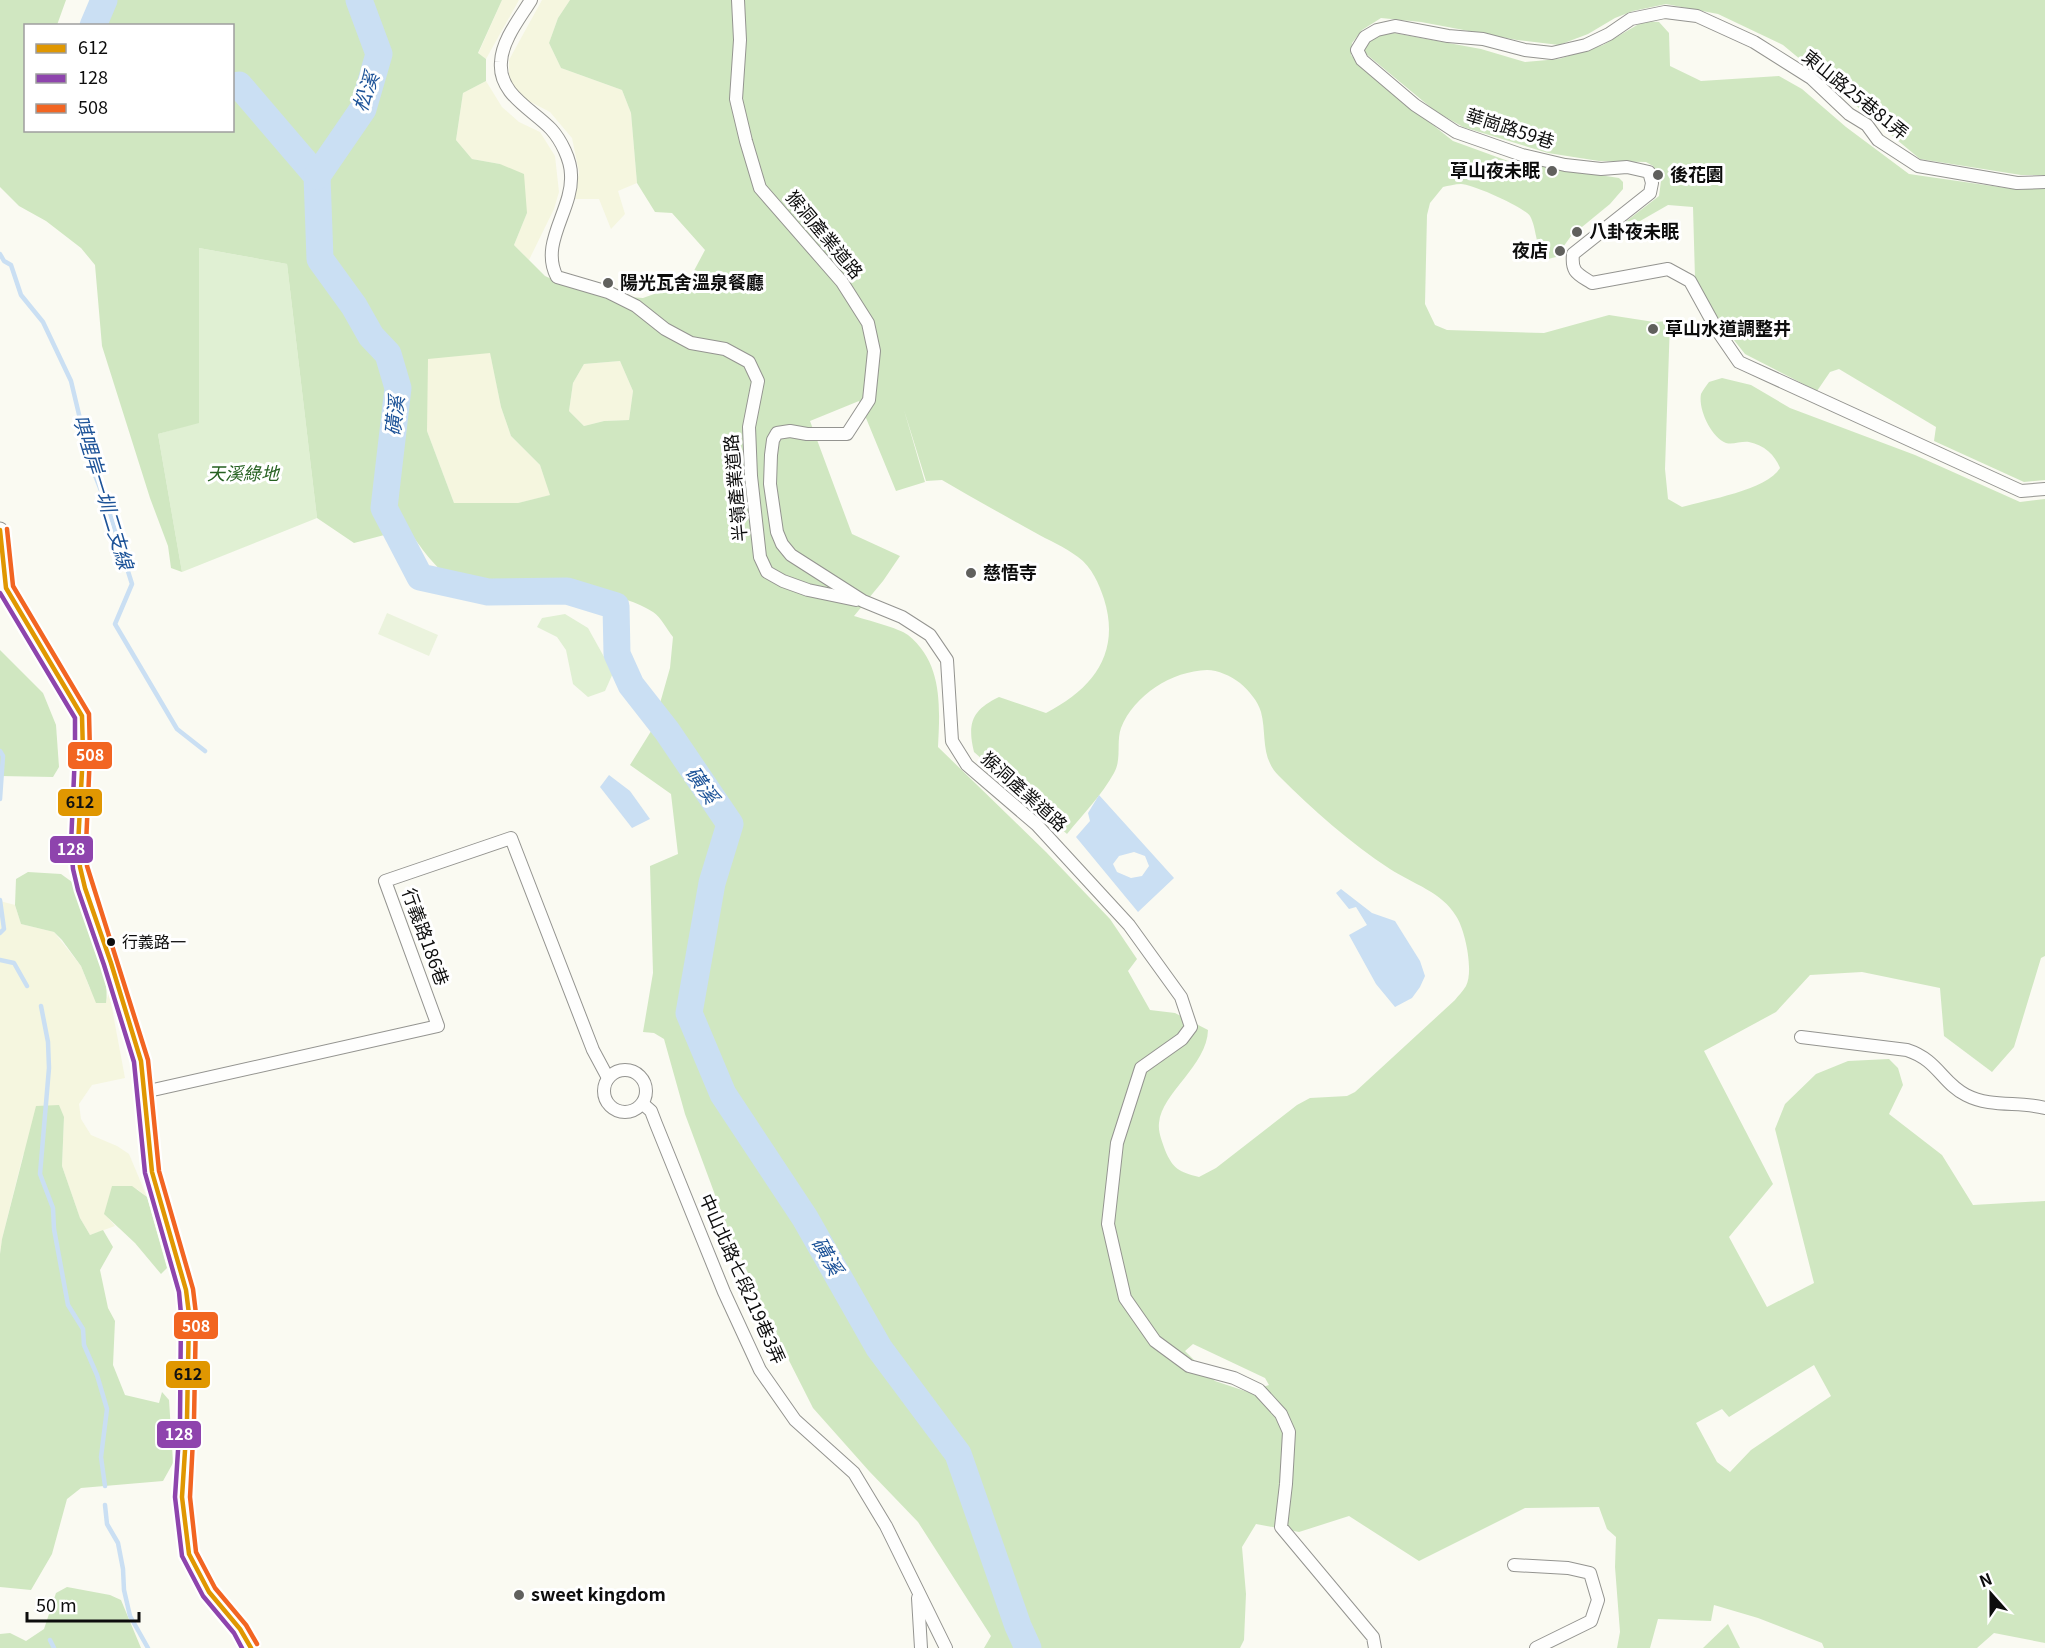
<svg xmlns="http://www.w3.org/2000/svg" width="2045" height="1648" font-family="Georgia,'Noto Sans TC',serif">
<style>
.farmland{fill:#f5f6df}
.green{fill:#e0f0d3}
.forest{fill:#d0e7c1;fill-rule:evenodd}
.pitch{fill:#ebf3dd}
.water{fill:#cadff3;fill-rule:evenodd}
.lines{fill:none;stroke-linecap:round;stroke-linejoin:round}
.stream{stroke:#cadff3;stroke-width:4.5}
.river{stroke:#cadff3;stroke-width:27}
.minor-casing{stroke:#949490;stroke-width:14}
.tertiary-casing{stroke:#949490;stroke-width:17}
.minor{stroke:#fefefd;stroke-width:12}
.tertiary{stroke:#fefefd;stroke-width:15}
.bus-1-casing{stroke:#fff;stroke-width:9}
.bus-2-casing{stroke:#fff;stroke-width:9}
.bus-3-casing{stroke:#fff;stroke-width:9}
.bus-1{stroke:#e09701;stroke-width:4.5}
.bus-2{stroke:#8e44ad;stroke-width:4.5}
.bus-3{stroke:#f26522;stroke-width:4.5}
.poi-dot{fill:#60605d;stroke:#fff;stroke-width:2}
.bus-dot{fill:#0d0d0d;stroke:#fff;stroke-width:2}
.labels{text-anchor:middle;stroke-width:6;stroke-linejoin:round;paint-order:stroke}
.bus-label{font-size:16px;fill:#0d0d0d;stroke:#fff;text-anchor:start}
.street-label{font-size:18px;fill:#0d0d0d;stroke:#fff}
.poi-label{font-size:18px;font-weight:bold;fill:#0d0d0d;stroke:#fff;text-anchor:start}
.park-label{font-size:18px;font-style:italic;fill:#266121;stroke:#fff}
.water-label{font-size:20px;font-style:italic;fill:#1d5398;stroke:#fff}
.line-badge{stroke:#fff;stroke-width:2}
.badge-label{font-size:16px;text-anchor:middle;font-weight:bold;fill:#fff}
.pale-badge-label{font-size:16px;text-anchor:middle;font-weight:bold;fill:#111}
</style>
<rect width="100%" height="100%" fill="#fafaf2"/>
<g class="farmland">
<polygon points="502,0 519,0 486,59 478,54"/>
<polygon points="542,0 570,0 558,18 549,43 561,68 622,90 631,113 637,183 618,191 625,214 611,229 599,199 575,199 579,172 572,138 550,112 523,98 509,83 509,60"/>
<polygon points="486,81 502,107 519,122 540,132 555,156 559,192 554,209 529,260 514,245 527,213 500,164 472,159 456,140 463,93"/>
<polygon points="490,352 501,407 511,436 540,465 551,495 518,503 454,503 427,431 427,358"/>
<polygon points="620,361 633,391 629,420 604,421 584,426 569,411 573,383 584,364"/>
<polygon points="0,901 15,905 21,924 54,932 81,966 90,989 106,1002 109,992 125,1078 92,1085 79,1104 81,1119 91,1135 117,1146 129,1154 147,1197 137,1189 105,1214 115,1226 90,1235 80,1218 62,1166 64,1117 23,1155 2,1239 0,1254"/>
</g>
<g class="green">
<polygon points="199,248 287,264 317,518 182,572 158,434 199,422"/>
<polygon points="565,614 588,628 613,673 605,691 588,697 573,684 566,650 557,637 537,627 542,618"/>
</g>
<g class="forest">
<path d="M0 0H66L57 25 26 26V130L54 131 232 130V26L87 25 96 0H502L478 53 486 59V81L463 93 456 140 472 159 500 164 524 174 527 213 514 245 545 276 567 286 601 295 643 298 688 282 705 250 672 213 655 212 637 183 631 113 622 90 561 68 549 43 558 18 570 0H2045V175H2021L1920 159 1783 45 1718 14 1666 4 1633 11 1615 18 1588 34 1559 45 1517 40 1421 22 1381 18 1362 30 1352 43 1351 55 1364 70 1453 141 1508 161 1619 178 1623 182V189L1610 204 1571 236 1556 257 1548 259C1533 244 1538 231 1530 216 1524 207 1472 184 1461 184 1455 184 1448 186 1443 187L1430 203 1427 215 1425 304 1435 325 1447 330 1544 333 1609 315 1654 322 1670 321 1665 469 1668 499 1682 507C1706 500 1767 490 1780 468 1775 455 1764 445 1749 442 1741 441 1733 445 1726 443 1711 437 1698 409 1701 394 1703 390 1706 386 1709 382L1722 378 1751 385 1790 408 1915 455 2020 502 2045 499V956L2041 958 2014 1047 1992 1072 1944 1036 1940 988 1862 972 1810 975 1776 1012 1704 1051 1773 1184 1729 1237 1767 1307 1814 1283 1775 1129 1785 1104 1816 1074 1848 1061 1889 1059 1898 1068 1903 1085 1889 1114 1942 1155 1973 1205 2045 1201V1643L1994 1633 1977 1648H1824L1822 1643 1758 1618 1714 1605 1711 1621 1658 1619 1650 1648H1617L1620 1632 1615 1567 1616 1537 1607 1529 1599 1507 1525 1508 1419 1561 1349 1516 1299 1532 1256 1524 1242 1547 1246 1594 1244 1640 1240 1648H984L991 1636 918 1522 869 1471 813 1408 770 1323 724 1219 685 1114 664 1039 654 1033 643 1032 653 973 650 866 678 854 671 794 630 765 653 728 670 668 673 637C667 630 661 617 653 612 623 592 566 588 532 588 506 588 478 591 454 579 434 569 421 546 407 529L354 543 317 518 287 264 199 248V423L158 434 182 572 171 568 168 546 150 498 102 346 95 265 81 248 46 221 19 206 0 187ZM490 353 501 407 511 436 540 465 550 495 518 503H454L427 431 428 359ZM620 361 633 391 629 420 604 421 584 426 569 411 573 383 584 364ZM859 401 896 491 925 482 904 410 926 481 942 480C973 498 1003 515 1034 532 1048 540 1065 547 1078 557 1092 567 1099 584 1104 599 1121 653 1093 689 1046 713L999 697C972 710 967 723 974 752L1067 834C1083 814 1102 795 1114 773 1122 759 1116 742 1121 728 1134 695 1172 671 1207 670 1218 670 1231 676 1240 683 1249 691 1258 701 1261 712 1267 735 1260 757 1279 776 1313 810 1350 843 1390 869 1413 884 1442 892 1456 916 1465 929 1474 971 1466 986 1463 991 1458 996 1455 1000L1355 1092 1347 1096 1310 1098 1297 1105 1216 1168 1199 1177C1179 1172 1173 1169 1165 1150 1162 1141 1158 1132 1159 1123 1162 1092 1207 1066 1208 1030L1175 1013 1150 1010 1128 971 1137 959 1110 919 1046 852 938 747C940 707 943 663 908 635 899 628 867 620 854 616L883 581 900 556 852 534 810 421ZM1193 1344 1265 1378 1269 1385 1248 1392 1215 1381 1185 1351ZM1814 1365 1831 1396 1751 1450 1730 1472 1717 1462 1696 1423 1722 1409 1729 1417Z"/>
<polygon points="1644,21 1659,22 1669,33 1670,66 1701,81 1779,76 1802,89 1846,127 1909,174 2020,190 2045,186 2045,480 2024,482 1934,441 1936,427 1839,369 1830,372 1817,391 1745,354 1722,325 1695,278 1693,207 1668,205 1607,240 1611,233 1659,196 1661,181 1653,166 1646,162 1599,161 1548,153 1463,127 1435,111 1365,53 1365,45 1376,36 1394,33 1481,49 1525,62 1559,59 1603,45"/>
<polygon points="0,650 43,693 56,725 59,767 53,777 0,776"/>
<path d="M28 872 61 874 72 882C81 910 112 977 106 1003H96L81 966 62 940 54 932 21 924 15 905 16 879Z"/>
<polygon points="59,1105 64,1117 62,1166 80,1218 90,1235 103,1230 113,1247 100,1270 108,1308 115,1321 113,1365 125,1395 159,1403 162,1392 169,1400 173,1463 163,1481 81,1488 67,1499 52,1554 31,1590 0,1587 0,1254 2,1239 36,1106"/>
<polygon points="112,1186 132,1186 147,1197 167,1268 161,1274 135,1243 104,1214"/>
<polygon points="67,1587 110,1595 121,1600 141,1648 0,1648 0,1634 10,1633 26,1641 44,1629 56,1593"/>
<polygon points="1728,1624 1740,1648 1703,1648"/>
</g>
<polygon class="pitch" points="387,613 438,635 429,656 378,634"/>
<g class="water">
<polygon points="609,775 630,791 650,819 632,828 600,787"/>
<path d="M1099 795 1174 878 1138 912 1076 837 1090 821 1088 813ZM1134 852 1145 856 1149 866 1142 876 1131 878 1117 872 1113 864 1119 856Z"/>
<polygon points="1341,889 1372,913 1395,921 1420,961 1425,976 1420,987 1412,998 1395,1007 1376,984 1349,935 1367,925 1356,907 1349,909 1336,893"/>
</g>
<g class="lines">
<g class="stream">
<polyline points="0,254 4,261 11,265 21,295 43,322 71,381 91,465 109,511 132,584 115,624 177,729 205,751"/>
<polyline points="0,751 3,756 0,799"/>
<polyline points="0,900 4,929 0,933"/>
<polyline points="0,960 14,963 27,986"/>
<polyline points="41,1006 48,1042 49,1068 40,1174 53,1208 54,1229 68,1305 83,1329 84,1345 97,1375 107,1409 101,1457 105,1486"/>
<polyline points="105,1505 107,1524 118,1543 123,1569 124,1590 130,1616 148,1648"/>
<polyline points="50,1640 54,1648"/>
</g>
<g class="river">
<polyline points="93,26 104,0"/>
<polyline points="232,86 239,85 317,176 320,259 354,306 371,336 388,354 398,388 384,508 420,577 488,592 567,591 616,606 617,654 631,685 667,731 730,824 712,883 689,1013 723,1094 805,1218 879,1348 958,1454 1018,1626 1028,1648"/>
<polyline points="317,176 363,109 379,54 359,0"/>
</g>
<defs>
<g id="minor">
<path d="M531 0C520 18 502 40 501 62 498 94 532 109 551 129 561 140 571 160 571 175 573 210 539 243 557 277L608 292 636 306 665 329 691 343 725 349 749 362 758 381 749 427 751 476 760 557 767 572 783 581 808 590 856 600"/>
<polyline points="738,0 740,40 736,99 746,141 760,188 842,282 868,323 874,351 869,400 847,434 807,434 790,431 777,433 773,440 771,455 770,484 777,532 782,544 791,555 863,601 902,617 930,635 947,660 952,741 967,765 1037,825 1129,925 1181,997 1191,1027 1182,1039 1141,1068 1117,1143 1108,1224 1125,1298 1155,1341 1189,1366 1234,1378 1259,1390 1281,1414 1289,1432 1286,1484 1281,1527 1373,1637 1375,1648"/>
<path d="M2045 182 2017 183 1918 166 1878 140 1867 125 1849 114 1811 78 1754 42 1697 16 1665 12 1631 19 1609 34 1586 45 1552 53 1525 50 1483 39 1448 36 1395 26 1377 30 1365 37 1357 50 1362 60 1415 105 1456 132 1522 155 1565 165 1601 169 1627 167 1649 172 1652 183 1650 193 1573 254C1571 273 1578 274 1592 283L1668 269 1690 281 1717 330 1739 362 2021 491 2045 489"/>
<path d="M1801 1037 1907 1050C1938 1060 1942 1083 1966 1095 1991 1108 2019 1101 2045 1108"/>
<circle cx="625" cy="1091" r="21"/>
<polyline points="144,1092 438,1026 385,881 511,838 593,1050 608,1078"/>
<polyline points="643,1104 651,1111 656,1124 724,1292 760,1370 795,1420 854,1473 886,1526 946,1648"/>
<polyline points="1514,1565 1568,1568 1590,1573 1598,1600 1591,1621 1536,1648"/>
<polyline points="918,1598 921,1648"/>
</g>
<polyline id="tertiary" points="0,530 6,588 82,716 83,753 78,845 80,867 85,888 111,963 141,1061 152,1172 186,1290 189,1314 187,1420 182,1497 189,1554 209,1592 240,1629 251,1648"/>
</defs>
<use href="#minor" class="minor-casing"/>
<use href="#tertiary" class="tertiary-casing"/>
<use href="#minor" class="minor"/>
<use href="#tertiary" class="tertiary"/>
<defs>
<polyline id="bus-1" points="0,530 6,588 82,716 83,753 78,845 80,867 85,888 111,963 141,1061 152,1172 186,1290 189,1314 187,1420 182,1497 189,1554 209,1592 240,1629 251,1648"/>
<polyline id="bus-2" points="0,593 75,718 75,753 71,845 73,869 78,890 104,965 134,1062 145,1173 179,1292 181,1314 180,1420 175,1497 182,1556 203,1596 234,1633 242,1648"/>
<polyline id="bus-3" points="7,529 13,586 89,714 90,753 86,845 87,866 148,1060 159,1171 193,1289 196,1314 194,1420 190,1497 196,1552 215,1588 246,1625 257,1644"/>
</defs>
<use href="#bus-1" class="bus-1-casing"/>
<use href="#bus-2" class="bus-2-casing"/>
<use href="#bus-3" class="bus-3-casing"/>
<use href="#bus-1" class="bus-1"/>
<use href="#bus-2" class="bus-2"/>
<use href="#bus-3" class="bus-3"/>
</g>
<g class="poi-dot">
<circle cx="1552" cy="171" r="6"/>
<circle cx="1658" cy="175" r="6"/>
<circle cx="1577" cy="232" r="6"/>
<circle cx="1560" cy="251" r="6"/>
<circle cx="608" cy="283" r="6"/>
<circle cx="1653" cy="329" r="6"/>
<circle cx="971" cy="573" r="6"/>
<circle cx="519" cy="1595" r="6"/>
</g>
<circle class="bus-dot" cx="111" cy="942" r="5"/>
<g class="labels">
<g class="bus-label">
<text x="122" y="948">行義路一</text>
</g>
<g class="street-label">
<text transform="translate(1855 95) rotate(39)" y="6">東山路25巷81弄</text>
<text transform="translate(1510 129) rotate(18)" y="6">華崗路59巷</text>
<text transform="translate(824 235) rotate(50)" y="6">猴洞產業道路</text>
<text transform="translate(736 488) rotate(-95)" y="6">半嶺產業道路</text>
<text transform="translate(1024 792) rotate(42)" y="6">猴洞產業道路</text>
<text transform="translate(425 937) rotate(70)" y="6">行義路186巷</text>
<text transform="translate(742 1279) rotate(66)" y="6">中山北路七段219巷3弄</text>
</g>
<g class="poi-label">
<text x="1540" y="177" text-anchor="end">草山夜未眠</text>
<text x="1670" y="181">後花園</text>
<text x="1589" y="238">八卦夜未眠</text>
<text x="1548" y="257" text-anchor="end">夜店</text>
<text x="620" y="289">陽光瓦舍溫泉餐廳</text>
<text x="1665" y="335">草山水道調整井</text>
<text x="983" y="579">慈悟寺</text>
<text x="531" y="1601">sweet kingdom</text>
</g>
<g class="park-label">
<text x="243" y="480">天溪綠地</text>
</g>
<g class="water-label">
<text transform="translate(366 92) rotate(-70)" y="7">松溪</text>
<text transform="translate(395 416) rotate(-84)" y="7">磺溪</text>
<text transform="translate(103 492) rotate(73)" y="7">唭哩岸一圳二支線</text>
<text transform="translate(702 785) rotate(55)" y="7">磺溪</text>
<text transform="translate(827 1256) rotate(60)" y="7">磺溪</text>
</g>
</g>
<g class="line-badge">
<rect x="67" y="741" width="46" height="29" rx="6" fill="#f26522"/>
<rect x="57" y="788" width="46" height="29" rx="6" fill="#e09701"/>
<rect x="49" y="835" width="45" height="29" rx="6" fill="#8e44ad"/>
<rect x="173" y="1311" width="46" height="29" rx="6" fill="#f26522"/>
<rect x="165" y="1360" width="46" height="29" rx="6" fill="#e09701"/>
<rect x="156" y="1420" width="46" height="29" rx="6" fill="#8e44ad"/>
</g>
<g class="badge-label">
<text x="90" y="761">508</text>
<text x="71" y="855">128</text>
<text x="196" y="1332">508</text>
<text x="179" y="1440">128</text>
</g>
<g class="pale-badge-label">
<text x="80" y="808">612</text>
<text x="188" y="1380">612</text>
</g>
<rect x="24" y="24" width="210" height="108" fill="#ffffff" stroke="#9e9e9e" stroke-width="1.5"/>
<rect x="36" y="44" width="30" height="9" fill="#e09701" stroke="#9e9e9e" stroke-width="1.5"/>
<text x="78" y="54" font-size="18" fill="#0d0d0d">612</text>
<rect x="36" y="74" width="30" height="9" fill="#8e44ad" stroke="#9e9e9e" stroke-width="1.5"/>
<text x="78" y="84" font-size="18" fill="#0d0d0d">128</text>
<rect x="36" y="104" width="30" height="9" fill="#f26522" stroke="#9e9e9e" stroke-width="1.5"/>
<text x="78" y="114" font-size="18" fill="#0d0d0d">508</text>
<g transform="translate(1991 1594) rotate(339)" stroke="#ffffff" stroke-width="4.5" paint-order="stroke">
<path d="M0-4.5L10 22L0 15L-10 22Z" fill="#0d0d0d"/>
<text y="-9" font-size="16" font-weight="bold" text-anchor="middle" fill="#0d0d0d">N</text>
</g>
<path d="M27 1612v9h112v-9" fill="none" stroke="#0d0d0d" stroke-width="3"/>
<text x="36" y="1612" font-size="18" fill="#0d0d0d" stroke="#ffffff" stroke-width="4.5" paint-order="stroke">50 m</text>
</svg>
